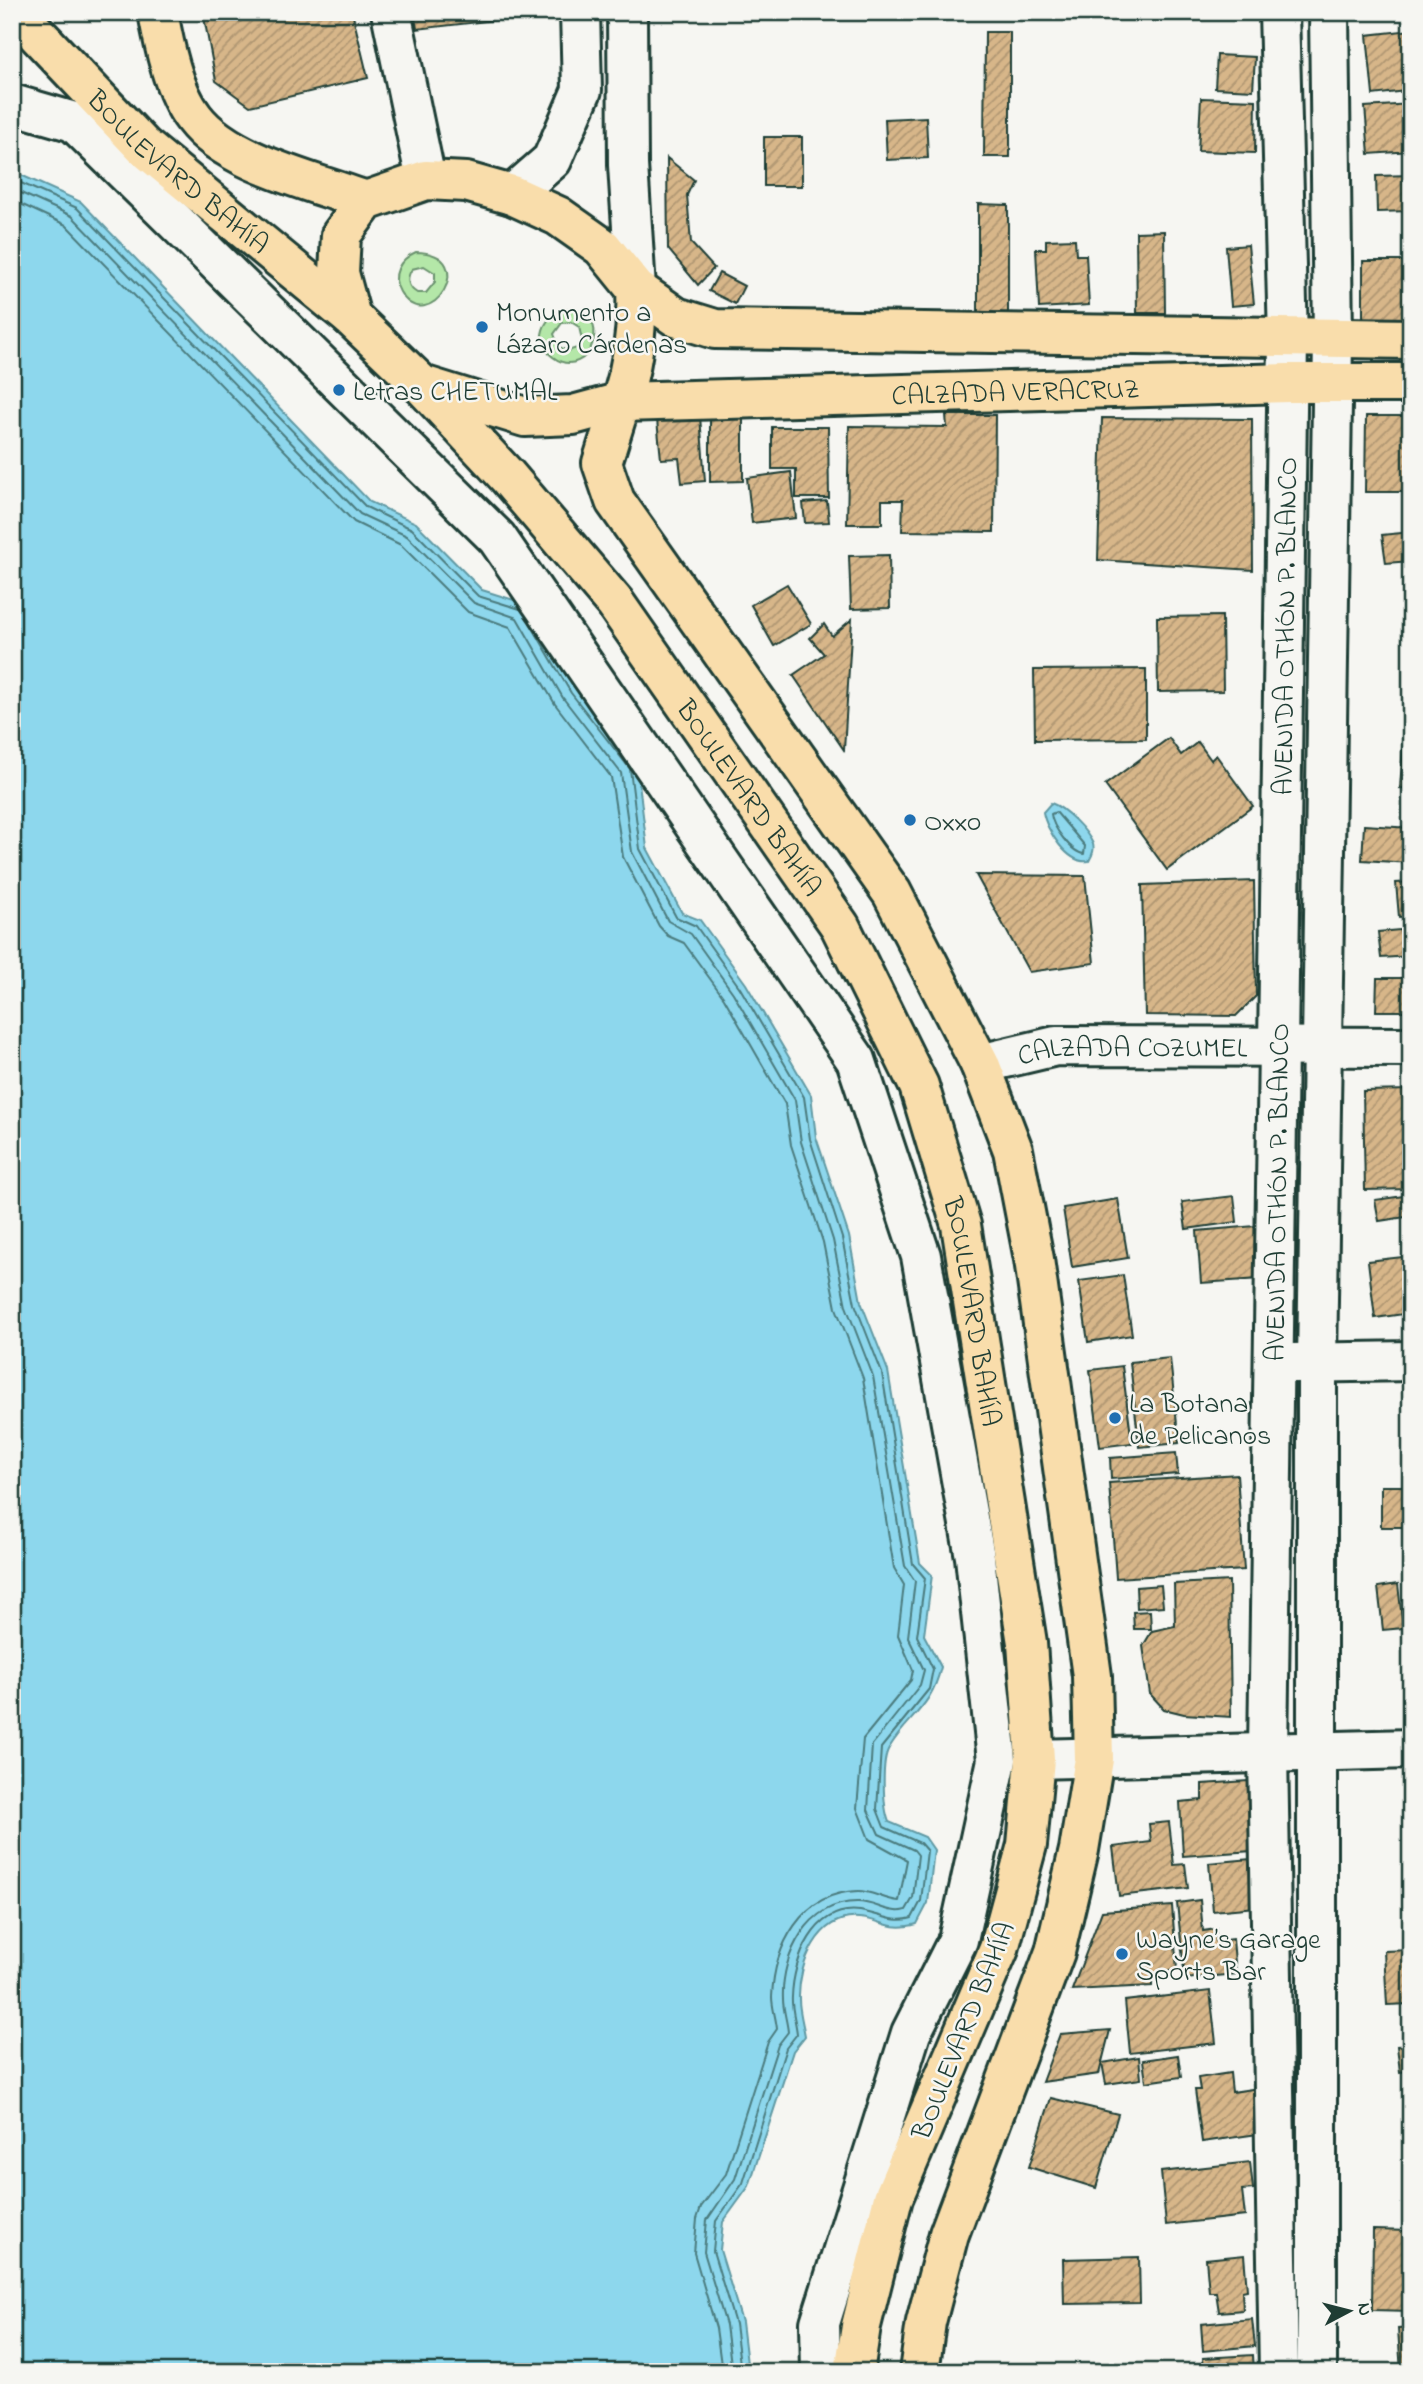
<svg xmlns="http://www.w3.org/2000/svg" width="1423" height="2384" font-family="'Indie Flower',sans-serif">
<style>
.garden{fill:#b4e7a8;stroke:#6a926e;stroke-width:2;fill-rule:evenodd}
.water{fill:#8dd7ed;stroke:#6199a3;stroke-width:2}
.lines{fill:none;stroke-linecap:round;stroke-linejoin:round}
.shore{stroke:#4b7b7e;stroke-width:2}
.building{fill:url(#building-hatch);stroke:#1f3d34;stroke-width:2}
.minor-casing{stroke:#1f3d34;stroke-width:44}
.major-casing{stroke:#1f3d34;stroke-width:44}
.minor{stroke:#f6f6f2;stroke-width:38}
.major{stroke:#f9ddab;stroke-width:38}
.poi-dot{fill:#1f6fb2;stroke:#f6f6f2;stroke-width:2.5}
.labels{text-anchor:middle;stroke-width:5;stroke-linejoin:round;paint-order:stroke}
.street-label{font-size:28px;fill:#1f3d34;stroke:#f6f6f2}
.poi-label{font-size:28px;fill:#1f3d34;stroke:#f6f6f2;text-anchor:start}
</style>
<defs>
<pattern id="building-hatch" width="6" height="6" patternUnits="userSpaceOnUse" patternTransform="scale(1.75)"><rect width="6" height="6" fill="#d7b689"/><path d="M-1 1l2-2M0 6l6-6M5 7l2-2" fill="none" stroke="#ae9571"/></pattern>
</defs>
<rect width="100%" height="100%" fill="#f6f6f2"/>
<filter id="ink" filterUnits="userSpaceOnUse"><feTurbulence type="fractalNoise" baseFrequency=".0143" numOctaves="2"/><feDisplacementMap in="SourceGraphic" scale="14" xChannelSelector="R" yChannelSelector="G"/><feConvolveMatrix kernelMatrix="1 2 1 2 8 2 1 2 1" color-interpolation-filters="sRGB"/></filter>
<g filter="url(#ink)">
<g class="garden">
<path d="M416 252C484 253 428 340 400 292 390 275 400 259 416 252ZM424 266 435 273V282L426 293H417C407 287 406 278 412 269Z"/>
<path d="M563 309C619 306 590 385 553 357 532 341 544 317 563 309ZM571 322 579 327 582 340 577 348 568 351 559 347 554 334 562 323Z"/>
</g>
<g class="water">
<path d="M12 171 81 202 370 502 416 523 482 590 527 604 576 689 637 766 647 848 682 913 700 920 746 984 811 1095 816 1137 849 1236 861 1302 888 1371 920 1563 932 1575 924 1635 941 1667C931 1709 909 1715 889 1748 881 1761 883 1808 889 1822L925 1837 934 1850 928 1903 917 1924C888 1932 885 1920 859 1918 818 1914 798 1965 799 1999 799 2011 803 2024 805 2036L793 2051 749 2186 723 2222 720 2250 742 2322 748 2372H12Z"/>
<path d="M1051 803C1065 808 1087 830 1093 844 1095 850 1092 856 1089 861 1068 865 1046 830 1043 812Z"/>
</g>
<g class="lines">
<g class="shore">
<polyline points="12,179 77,208 366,507 412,529 478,596 520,609"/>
<path d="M12 189 72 216 360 514 407 536 474 603 517 618 563 698 621 773 632 852 668 921 691 934 733 993 795 1100 801 1142 833 1240 846 1306 873 1376 905 1566 915 1581 908 1637 924 1670 920 1685 872 1745 868 1810 879 1834 914 1850 918 1855 913 1898 906 1910C890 1915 875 1902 858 1902 808 1901 781 1955 783 1999 783 2010 787 2021 788 2032L778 2045 735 2179 707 2220 704 2252 726 2325 732 2372"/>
<path d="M12 200 66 225 354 522 401 545 468 612 510 627 555 704 611 777 623 857 659 926 668 936 684 943 724 998 785 1104 791 1145 823 1242 836 1308 863 1378 894 1568 904 1585 898 1635 913 1670 911 1680 863 1739 857 1808 869 1839 907 1860 899 1901C885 1900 872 1891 858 1891 801 1892 774 1947 772 1997 772 2007 776 2018 777 2029L768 2042 726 2174 701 2207 697 2219 694 2253 716 2328 722 2372"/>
<path d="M530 623 571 693 630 769 640 849 676 917 696 926 740 988 804 1097 810 1139 842 1238 855 1304 882 1373 913 1564 925 1578 917 1636 933 1669 929 1689 881 1748 877 1809 884 1827 920 1843 927 1851 921 1901 912 1918C893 1924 880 1914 860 1911 814 1905 793 1960 792 1997 791 2009 796 2022 797 2034L786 2048 743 2183 716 2221 713 2251 735 2324 741 2372"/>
<path d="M1056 812 1085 846 1084 854C1072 853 1052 827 1051 814Z"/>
</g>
</g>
<g class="building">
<polygon points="203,12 352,12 368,78 250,106 216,81"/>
<polygon points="414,12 532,12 532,16 417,29"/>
<polygon points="1411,30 1411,72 1404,73 1405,91 1373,95 1367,35"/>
<polygon points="985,32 1010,32 1010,157 984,157"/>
<polygon points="1217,55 1255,57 1253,90 1215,88"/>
<polygon points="1201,98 1256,100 1255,153 1198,151"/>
<polygon points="1411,104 1411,151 1369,154 1365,107"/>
<polygon points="926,117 928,158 887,160 885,119"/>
<rect x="764" y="137" width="38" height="49"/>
<polygon points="667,158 694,180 687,195 691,243 714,268 698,285 668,249"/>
<polygon points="1411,175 1411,211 1377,212 1376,176"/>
<polygon points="978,204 1008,205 1008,313 978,314"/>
<polygon points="1164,231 1165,313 1137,313 1136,232"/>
<polygon points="1075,239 1076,255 1086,255 1089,305 1039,308 1036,249 1046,249 1046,240"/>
<polygon points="1248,245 1254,304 1231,306 1226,247"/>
<rect x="1363" y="261" width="48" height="58"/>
<polygon points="719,273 744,286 735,304 709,291"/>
<polygon points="710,415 743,415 743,481 710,482"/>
<polygon points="946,415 995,415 994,532 902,531 903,500 882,500 882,524 847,524 849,426 947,427"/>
<polygon points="700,416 705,481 682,483 679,458 661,459 657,420"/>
<polygon points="1366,416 1411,416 1411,492 1365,492"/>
<polygon points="1102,418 1252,419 1253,570 1098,560"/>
<polygon points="772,427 828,427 829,498 796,498 796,469 772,469"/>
<polygon points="791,472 796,518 752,523 747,478"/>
<polygon points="827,501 829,522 805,523 803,503"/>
<polygon points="1411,532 1411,561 1386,563 1382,535"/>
<polygon points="889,555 890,608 851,609 849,556"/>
<polygon points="787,584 811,624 774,646 751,605"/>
<polygon points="1406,611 1411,611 1411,634 1408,635"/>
<polygon points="1222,616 1223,691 1158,692 1157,617"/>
<polygon points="852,619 844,750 793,675 824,654 810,638 824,624 832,636"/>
<polygon points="1146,669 1146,739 1035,740 1034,670"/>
<polygon points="1404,732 1411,732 1411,789 1400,788"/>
<polygon points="1169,738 1181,755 1198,742 1211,760 1216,755 1253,806 1167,870 1105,785"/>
<polygon points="1364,825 1411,828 1411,863 1362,860"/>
<polygon points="976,875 1085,876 1094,963 1029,972"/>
<polygon points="1254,881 1256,996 1236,1016 1145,1015 1142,885"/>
<polygon points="1411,882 1411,916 1399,917 1396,883"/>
<polygon points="1411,929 1411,956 1381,958 1378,932"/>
<polygon points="1377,978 1411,978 1411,1011 1376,1011"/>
<polygon points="1411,1090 1411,1189 1365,1190 1363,1091"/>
<polygon points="1234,1196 1237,1222 1186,1229 1182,1202"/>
<polygon points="1404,1196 1406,1217 1379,1221 1375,1200"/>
<polygon points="1118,1199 1128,1258 1072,1267 1063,1208"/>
<polygon points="1255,1226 1260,1279 1201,1283 1197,1231"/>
<polygon points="1411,1256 1411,1313 1375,1318 1368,1261"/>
<polygon points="1123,1275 1132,1335 1088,1342 1079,1281"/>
<polygon points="1170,1358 1179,1443 1139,1447 1130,1362"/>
<polygon points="1122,1366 1132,1443 1100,1447 1090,1370"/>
<polygon points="1176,1453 1178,1474 1111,1479 1110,1458"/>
<polygon points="1237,1474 1244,1570 1116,1578 1109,1483"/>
<rect x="1381" y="1486" width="30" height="41"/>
<polygon points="1229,1581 1231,1717 1184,1714 1164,1709 1150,1694 1143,1646 1152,1631 1175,1626 1174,1584"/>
<polygon points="1398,1584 1403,1628 1383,1630 1378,1587"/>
<polygon points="1161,1585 1163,1606 1137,1608 1136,1587"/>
<polygon points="1150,1611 1151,1629 1134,1629 1133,1612"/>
<polygon points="1248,1781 1250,1803 1266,1850 1183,1856 1180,1802 1202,1800 1202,1784"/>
<polygon points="1169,1822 1174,1865 1185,1864 1188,1888 1119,1896 1113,1847 1151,1842 1149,1824"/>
<polygon points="1261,1858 1266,1906 1213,1911 1209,1863"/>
<polygon points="1200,1900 1203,1931 1216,1929 1216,1941 1233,1939 1236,1974 1185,1979 1177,1903"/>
<polygon points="1172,1906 1177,1970 1152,1974 1152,1986 1072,1990 1102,1911"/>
<polygon points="1411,1950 1411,2004 1387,2005 1384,1951"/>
<polygon points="1210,1991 1216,2043 1130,2053 1125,2001"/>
<polygon points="1110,2030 1099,2074 1042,2082 1060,2034"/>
<polygon points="1411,2045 1411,2071 1400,2072 1397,2046"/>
<polygon points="1178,2055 1181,2077 1146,2082 1143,2060"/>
<polygon points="1139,2057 1141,2079 1106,2084 1102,2063"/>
<polygon points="1230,2073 1232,2092 1259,2088 1265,2133 1202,2142 1195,2090 1200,2090 1198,2078"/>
<polygon points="1051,2098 1118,2114 1096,2188 1029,2167"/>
<polygon points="1250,2162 1253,2189 1242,2190 1245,2216 1166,2225 1161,2172"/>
<polygon points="1373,2230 1411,2231 1411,2311 1372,2310"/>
<polygon points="1244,2255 1247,2290 1242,2291 1243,2310 1219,2312 1216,2292 1209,2292 1206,2259"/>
<polygon points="1139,2257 1140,2303 1064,2304 1063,2259"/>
<polygon points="1252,2319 1255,2346 1203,2351 1201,2324"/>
<polygon points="1411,2328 1411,2372 1401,2372 1398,2329"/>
<polygon points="1253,2355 1254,2372 1204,2372 1203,2358"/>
</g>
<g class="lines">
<defs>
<g id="minor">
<polyline points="391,12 426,180"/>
<polyline points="627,12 628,165 636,289"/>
<polyline points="12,104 74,122 497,538 856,1060 921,1256 975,1557 997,1760 958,1940 911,2033 820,2323 821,2372"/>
<polyline points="512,195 552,160 582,90 580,12"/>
<path id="s1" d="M980 1064 1056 1046 1411 1047"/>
<polyline points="1294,1363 1411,1361"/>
<polyline points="1035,1759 1411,1749"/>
<path id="s2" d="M1279 2372 1268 1753 1288 339 1279 12"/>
<polyline points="1317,2372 1317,1363 1333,339 1329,12"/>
</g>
<g id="major">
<path id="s3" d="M16 12 143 146 351 317"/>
<path d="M158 12C164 45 173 91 194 118 228 163 315 182 366 201"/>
<path d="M636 289C638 329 633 364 621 402L573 415 525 417 422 385 351 317 339 273 341 235 366 201 426 180 466 182 512 195 558 216 602 247 636 289 676 317 715 329 1411 339"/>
<path id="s4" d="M422 385 507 476 615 603 840 926 919 1086 961 1225 1027 1643 1035 1759 1027 1845 999 1949 893 2198 861 2326 854 2372"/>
<path id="s5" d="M919 2372 926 2322 949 2234 1055 1952 1079 1850 1094 1759 1092 1676 1034 1259 1013 1150 980 1064 892 893 615 501 602 463 621 402 1288 383H1411"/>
</g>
</defs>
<use href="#minor" class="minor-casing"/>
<use href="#major" class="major-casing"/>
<use href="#minor" class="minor"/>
<use href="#major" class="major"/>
</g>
</g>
<g class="poi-dot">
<circle cx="482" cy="327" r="7"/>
<circle cx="339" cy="390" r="7"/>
<circle cx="910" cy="820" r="7"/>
<circle cx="1115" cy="1418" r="7"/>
<circle cx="1122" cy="1954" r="7"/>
</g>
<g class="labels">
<g class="street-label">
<text dy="10" stroke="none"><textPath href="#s3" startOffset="228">BOULEVARD BAHÍA</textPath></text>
<text dy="10" stroke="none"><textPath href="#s5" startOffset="2518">CALZADA VERACRUZ</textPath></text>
<text dy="10" stroke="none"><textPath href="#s2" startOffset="1746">AVENIDA OTHÓN P. BLANCO</textPath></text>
<text dy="10" stroke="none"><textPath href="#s4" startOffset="528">BOULEVARD BAHÍA</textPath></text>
<text dy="10" stroke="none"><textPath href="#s1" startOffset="154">CALZADA COZUMEL</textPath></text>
<text dy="10" stroke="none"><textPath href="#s2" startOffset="1180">AVENIDA OTHÓN P. BLANCO</textPath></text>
<text dy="10" stroke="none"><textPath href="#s4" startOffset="1096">BOULEVARD BAHÍA</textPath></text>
<text transform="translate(962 2030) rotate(-68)" y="10">BOULEVARD BAHÍA</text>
</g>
<g class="poi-label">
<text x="496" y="321">Monumento a<tspan x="496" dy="32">Lázaro Cárdenas</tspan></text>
<text x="353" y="400">Letras CHETUMAL</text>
<text x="924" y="830">Oxxo</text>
<text x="1129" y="1412">La Botana<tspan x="1129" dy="32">de Pelicanos</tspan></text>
<text x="1136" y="1948">Wayne’s Garage<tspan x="1136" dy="32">Sports Bar</tspan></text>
</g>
</g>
<rect width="1423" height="2384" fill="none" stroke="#f6f6f2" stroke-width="42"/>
<rect x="21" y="21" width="1381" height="2342" fill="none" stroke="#1f3d34" stroke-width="2.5" filter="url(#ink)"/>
<g transform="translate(1349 2311) rotate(83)" stroke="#f6f6f2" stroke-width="5" paint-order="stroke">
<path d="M0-5L12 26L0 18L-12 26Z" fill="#1f3d34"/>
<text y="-10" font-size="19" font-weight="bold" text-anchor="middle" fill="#1f3d34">N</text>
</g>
</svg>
